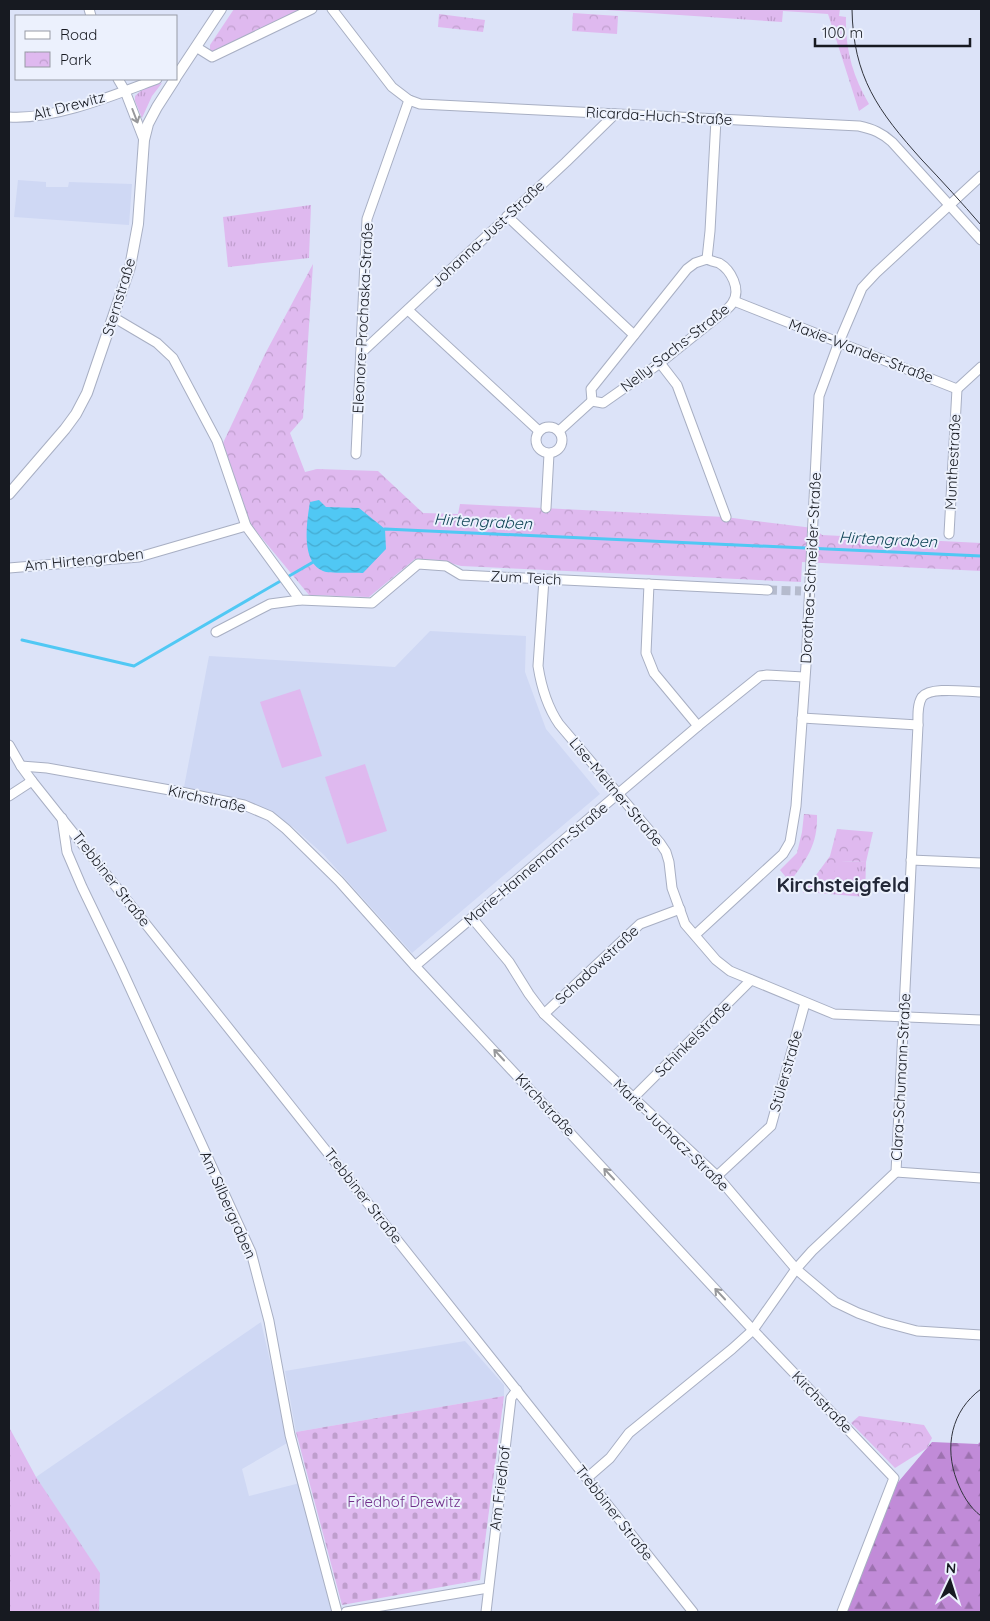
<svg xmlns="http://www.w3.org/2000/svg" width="990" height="1621" font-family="Quicksand,sans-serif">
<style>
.built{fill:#cfd8f4}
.grass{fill:url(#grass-tufts)}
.forest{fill:url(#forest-firs)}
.cemetery{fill:url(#cemetery-stones)}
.park{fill:url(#park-crowns)}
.pitch{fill:#dfb9ef}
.water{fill:url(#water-waves)}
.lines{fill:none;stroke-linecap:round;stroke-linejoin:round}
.stream{stroke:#50c8f4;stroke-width:3}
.minor-tunnel{stroke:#b5bbcd;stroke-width:9;stroke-dasharray:9 4.5;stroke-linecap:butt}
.minor-casing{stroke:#a8afc3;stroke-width:11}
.tertiary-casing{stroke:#a8afc3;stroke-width:12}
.minor{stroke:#fff;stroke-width:9}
.tertiary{stroke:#fff;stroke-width:10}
.tram{stroke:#31343d;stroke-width:1}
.oneway{stroke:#97989b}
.labels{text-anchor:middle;stroke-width:4;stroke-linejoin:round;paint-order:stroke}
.street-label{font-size:15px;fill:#171a21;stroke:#ecf1fd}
.park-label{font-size:15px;fill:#712f8a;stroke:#ecf1fd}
.water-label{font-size:16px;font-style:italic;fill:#124658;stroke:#ecf1fd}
.district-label{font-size:20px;font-weight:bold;fill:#232838;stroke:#ecf1fd}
</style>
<defs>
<pattern id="grass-tufts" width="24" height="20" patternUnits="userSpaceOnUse" patternTransform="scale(1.25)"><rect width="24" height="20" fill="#dfb9ef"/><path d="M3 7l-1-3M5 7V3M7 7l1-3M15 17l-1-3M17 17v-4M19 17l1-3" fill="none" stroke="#bf9ecd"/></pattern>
<pattern id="forest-firs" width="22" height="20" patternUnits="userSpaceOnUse" patternTransform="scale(1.25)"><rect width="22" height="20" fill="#c18bd8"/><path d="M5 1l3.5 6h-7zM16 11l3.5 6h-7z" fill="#9c71af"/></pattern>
<pattern id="cemetery-stones" width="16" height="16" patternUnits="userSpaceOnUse" patternTransform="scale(1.25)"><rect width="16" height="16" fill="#dfb9ef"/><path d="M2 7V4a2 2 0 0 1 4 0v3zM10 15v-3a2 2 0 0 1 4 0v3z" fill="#bf9ecd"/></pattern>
<pattern id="park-crowns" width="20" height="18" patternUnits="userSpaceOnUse" patternTransform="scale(1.25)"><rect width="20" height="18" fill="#dfb9ef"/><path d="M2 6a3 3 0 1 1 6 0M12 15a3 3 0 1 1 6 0" fill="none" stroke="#bf9ecd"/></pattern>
<pattern id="water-waves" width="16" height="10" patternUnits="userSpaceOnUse" patternTransform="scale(1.25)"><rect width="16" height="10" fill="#50c8f4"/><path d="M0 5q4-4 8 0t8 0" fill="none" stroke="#45abd1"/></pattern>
</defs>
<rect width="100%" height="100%" fill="#dce3f8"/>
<g class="built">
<polygon points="18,180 46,182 46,187 68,187 69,182 132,184 129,225 14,217"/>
<polygon points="430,631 526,636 525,672 546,729 600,794 412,953 324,855 293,827 270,812 247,801 184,787 209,656 395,667"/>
<polygon points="261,1322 289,1442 242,1469 249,1496 300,1483 334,1612 99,1612 99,1611 36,1477"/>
<polygon points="465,1341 504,1385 504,1396 296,1432 285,1371"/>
</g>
<g class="grass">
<path d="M591 9H840L839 16 846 17C845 49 853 77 869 104L859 111 828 14 783 11 782 22Z"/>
<polygon points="162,83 152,96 142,118 135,101 135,96 143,89"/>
<polygon points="311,205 309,258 228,267 223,217"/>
<polygon points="841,861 866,862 865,897 818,893"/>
<polygon points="9,1427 36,1477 100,1573 99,1612 9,1612"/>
</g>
<polygon class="forest" points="981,1441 981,1612 846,1612 894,1487 932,1442 978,1444"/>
<polygon class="cemetery" points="504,1396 480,1580 342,1605 296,1432"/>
<g class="park">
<polygon points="234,9 305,9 213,53 210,50 210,45"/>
<polygon points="573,13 618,16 617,34 572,31"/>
<polygon points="439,14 485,20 483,32 438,27"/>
<polygon points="313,264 303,418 290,433 305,472 317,469 378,471 423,513 458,514 460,504 725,517 813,528 822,535 981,543 981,571 802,562 801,582 461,566 439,560 415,559 369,597 309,595 251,525 223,443 265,354"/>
<path d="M804 814 817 815C818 845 806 860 790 882L780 870 797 853 802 832Z"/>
<polygon points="837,829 873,832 866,862 842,861 818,893 803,893 830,856"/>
<polygon points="859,1416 924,1425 932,1438 927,1448 895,1468 851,1423"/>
</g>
<g class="pitch">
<polygon points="300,689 322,756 282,768 260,702"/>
<polygon points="365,764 387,831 347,844 325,777"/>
</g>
<path class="water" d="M319 500 326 507 359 508 385 529 386 549 363 573C355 572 329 574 323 571 300 562 307 520 310 502Z"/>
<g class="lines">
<g class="stream">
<polyline points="382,530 385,529 981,556"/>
<polyline points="22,640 134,666 315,561"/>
</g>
<polyline class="minor-tunnel" points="768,590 801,591"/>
<defs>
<g id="minor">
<polyline points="89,9 91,16"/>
<path d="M332 9 392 87 409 100 420 104 859 126C873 129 882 133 892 142L981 240"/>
<polyline points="196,47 212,57 312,9"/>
<polyline points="118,79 125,91 144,140"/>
<path d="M9 117C55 120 114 95 157 79"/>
<polyline points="507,216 634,335"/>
<path d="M707 259C711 261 715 262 719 263 731 270 741 289 733 302 731 306 727 309 725 311L660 363 603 403 592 401 591 389 687 269 695 263Z"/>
<polyline points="707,259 710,231 716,119"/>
<polyline points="734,301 957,389 981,367"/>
<polyline points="408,310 539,431"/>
<polyline points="113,317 157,343 173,358 217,441 246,526 300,600 372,603 418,564 446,566 461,575 768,590"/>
<polyline points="361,353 566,162 615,114"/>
<polyline points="660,363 677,385 726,517"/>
<circle cx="549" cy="440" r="13"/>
<polyline points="559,431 592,401"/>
<polyline points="356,454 367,219 409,100"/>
<polyline points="546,508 549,454"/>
<polyline points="949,534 957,389"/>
<polyline points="9,568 139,557 246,526"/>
<path d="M544 579 538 666C541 685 548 708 559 724L660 843 666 852 669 862 672 888 685 924 716 960 730 971 834 1014 981 1020"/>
<polyline points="649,584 646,653 654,673 698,726"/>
<polyline points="216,632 270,604 300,600"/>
<path d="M802 718 918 725C918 716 917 705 922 697 931 686 967 692 981 692"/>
<polyline points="9,745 21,766 32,781 693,1612"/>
<polyline points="21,766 47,768 181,792 244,805 270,816 286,829 339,881 415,966 753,1330 894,1478 842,1612"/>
<polyline points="9,796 32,781"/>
<polyline points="62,818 67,852 82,887 121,968 251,1252 269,1321 290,1435 337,1612"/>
<polyline points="911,860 981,863"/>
<polyline points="472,918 509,962 529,994 544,1014 717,1176 796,1269 835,1302 858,1313 883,1322 917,1331 981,1335"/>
<polyline points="695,935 783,854 790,842 796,806 806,665 819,396 839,342 862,288 876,273 981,176"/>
<polyline points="415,966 698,726 760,676 767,675 804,677"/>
<polyline points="544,1014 640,924 680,909"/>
<polyline points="634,1097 751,980"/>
<polyline points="896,1172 981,1178"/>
<polyline points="717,1176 771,1126 805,1003"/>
<polyline points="587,1478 610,1458 629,1433 732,1349 753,1330 796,1269 812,1251 896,1172 918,725"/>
<polyline points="346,1612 488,1588"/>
<polyline points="486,1612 511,1398 517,1390"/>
</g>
<g id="tertiary">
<polyline points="176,77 221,9"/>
<polyline points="9,494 65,429 76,414 87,393 130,267 138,224 144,140 148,124 157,107 175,79"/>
</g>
</defs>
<use href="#minor" class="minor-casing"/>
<use href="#tertiary" class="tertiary-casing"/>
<use href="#minor" class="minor"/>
<use href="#tertiary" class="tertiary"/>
<g class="tram">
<path d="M852 9C853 77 878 111 922 160 942 181 962 203 981 225"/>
<path d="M981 1389C951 1411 944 1447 957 1481 962 1494 969 1507 981 1516"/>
</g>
</g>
<defs><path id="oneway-shaft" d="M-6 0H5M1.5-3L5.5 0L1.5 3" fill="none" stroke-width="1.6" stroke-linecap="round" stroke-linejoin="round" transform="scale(1.25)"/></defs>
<g class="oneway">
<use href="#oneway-shaft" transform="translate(135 116) rotate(69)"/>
<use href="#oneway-shaft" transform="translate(499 1055) rotate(-133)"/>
<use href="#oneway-shaft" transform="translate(609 1174) rotate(-133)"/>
<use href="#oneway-shaft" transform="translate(720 1294) rotate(-133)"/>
</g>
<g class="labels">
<g class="street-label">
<text transform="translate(69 106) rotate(-15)" y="5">Alt Drewitz</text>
<text transform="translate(659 116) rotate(3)" y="5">Ricarda-Huch-Straße</text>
<text transform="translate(488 234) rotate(-43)" y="5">Johanna-Just-Straße</text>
<text transform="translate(119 297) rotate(-73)" y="5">Sternstraße</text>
<text transform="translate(363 318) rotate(-87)" y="5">Eleonore-Prochaska-Straße</text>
<text transform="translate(675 348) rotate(-38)" y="5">Nelly-Sachs-Straße</text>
<text transform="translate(861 351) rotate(21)" y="5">Maxie-Wander-Straße</text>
<text transform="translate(953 462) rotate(-87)" y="5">Munthestraße</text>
<text transform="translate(84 560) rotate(-6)" y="5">Am Hirtengraben</text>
<text transform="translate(811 568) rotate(-87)" y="5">Dorothea-Schneider-Straße</text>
<text transform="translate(526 578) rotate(3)" y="5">Zum Teich</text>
<text transform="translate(616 792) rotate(50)" y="5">Lise-Meitner-Straße</text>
<text transform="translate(207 799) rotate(13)" y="5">Kirchstraße</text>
<text transform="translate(536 864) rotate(-40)" y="5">Marie-Hannemann-Straße</text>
<text transform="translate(111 879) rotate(52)" y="5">Trebbiner Straße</text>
<text transform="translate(597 965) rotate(-43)" y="5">Schadowstraße</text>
<text transform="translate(693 1039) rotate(-45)" y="5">Schinkelstraße</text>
<text transform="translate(786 1071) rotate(-74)" y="5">Stülerstraße</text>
<text transform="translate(901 1077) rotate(-87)" y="5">Clara-Schumann-Straße</text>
<text transform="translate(545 1105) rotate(47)" y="5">Kirchstraße</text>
<text transform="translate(671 1135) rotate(44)" y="5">Marie-Juchacz-Straße</text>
<text transform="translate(363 1196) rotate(52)" y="5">Trebbiner Straße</text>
<text transform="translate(228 1205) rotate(66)" y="5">Am Silbergraben</text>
<text transform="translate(822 1402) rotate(46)" y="5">Kirchstraße</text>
<text transform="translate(500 1488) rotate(-83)" y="5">Am Friedhof</text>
<text transform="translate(614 1513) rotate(52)" y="5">Trebbiner Straße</text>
</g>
<g class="park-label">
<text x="404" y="1507">Friedhof Drewitz</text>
</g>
<g class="water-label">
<text transform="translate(483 521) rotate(3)" y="6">Hirtengraben</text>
<text transform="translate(888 539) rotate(3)" y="6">Hirtengraben</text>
</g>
<g class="district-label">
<text x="843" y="892">Kirchsteigfeld</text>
</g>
</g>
<rect width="990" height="1621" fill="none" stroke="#171a21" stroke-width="20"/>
<rect x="15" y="15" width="162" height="65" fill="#ecf1fd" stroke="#979ba5"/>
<rect x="25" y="31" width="25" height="8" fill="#ffffff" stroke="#979ba5"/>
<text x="60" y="40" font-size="15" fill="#171a21">Road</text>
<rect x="25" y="52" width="25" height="15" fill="url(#park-crowns)" stroke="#979ba5"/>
<text x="60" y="65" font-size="15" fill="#171a21">Park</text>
<g transform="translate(950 1581) rotate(4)" stroke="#ecf1fd" stroke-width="4" paint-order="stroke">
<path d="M0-4L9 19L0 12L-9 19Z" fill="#171a21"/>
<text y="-8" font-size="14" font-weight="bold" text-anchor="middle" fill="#171a21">N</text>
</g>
<path d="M815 38v8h155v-8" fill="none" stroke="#171a21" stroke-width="2.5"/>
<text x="822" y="38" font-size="15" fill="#171a21" stroke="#ecf1fd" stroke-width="4" paint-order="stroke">100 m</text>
</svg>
